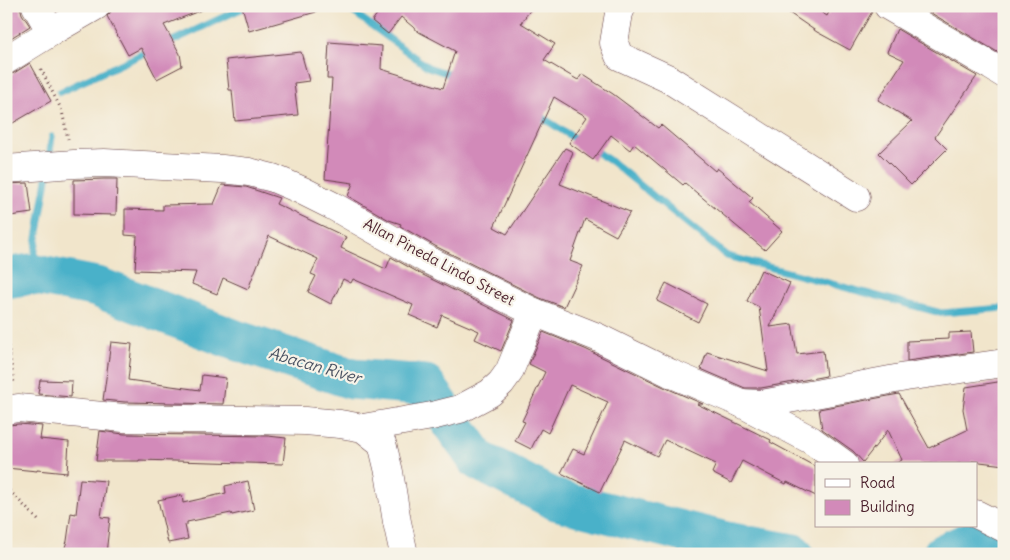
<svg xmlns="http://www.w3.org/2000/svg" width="1010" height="560" font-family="Delius,sans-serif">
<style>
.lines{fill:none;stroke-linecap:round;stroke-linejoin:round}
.stream{stroke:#4ab1c9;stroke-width:7}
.river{stroke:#4ab1c9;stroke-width:41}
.building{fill:#d28ab9}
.minor-casing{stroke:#633d43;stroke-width:29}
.path{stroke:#633d43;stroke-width:3;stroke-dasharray:1 4;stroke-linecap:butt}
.minor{stroke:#fff;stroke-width:28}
.labels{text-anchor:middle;stroke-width:4.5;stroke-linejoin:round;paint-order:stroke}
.street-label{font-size:15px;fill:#4a1f2b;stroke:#f7f3e8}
.water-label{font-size:16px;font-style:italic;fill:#4a5262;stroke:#f7f3e8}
</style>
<rect width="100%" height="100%" fill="#f7f3e8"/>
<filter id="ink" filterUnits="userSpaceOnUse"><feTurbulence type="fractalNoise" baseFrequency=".02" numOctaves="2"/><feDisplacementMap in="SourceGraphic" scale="10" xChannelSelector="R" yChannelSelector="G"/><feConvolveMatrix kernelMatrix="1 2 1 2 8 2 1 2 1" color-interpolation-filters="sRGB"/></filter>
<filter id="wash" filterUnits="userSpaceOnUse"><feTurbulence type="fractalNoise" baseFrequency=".0096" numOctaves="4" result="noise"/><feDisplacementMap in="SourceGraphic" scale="20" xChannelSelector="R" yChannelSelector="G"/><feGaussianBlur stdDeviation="1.12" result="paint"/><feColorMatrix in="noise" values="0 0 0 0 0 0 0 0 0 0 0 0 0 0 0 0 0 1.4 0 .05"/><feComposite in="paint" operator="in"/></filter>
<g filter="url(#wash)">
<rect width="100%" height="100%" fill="#f1e5cb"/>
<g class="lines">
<g class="stream">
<polyline points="345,6 428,67 455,76"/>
<polyline points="166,44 247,6"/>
<polyline points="60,92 151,50"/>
<polyline points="537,114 580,142"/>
<polyline points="592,149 612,162 727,256 941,313 1004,308"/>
<polyline points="49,159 52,137"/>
<polyline points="31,274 48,173"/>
</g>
<g class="river">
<polyline points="6,278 31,274 97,287 235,340 352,379 425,385 478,460 556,500 726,542 793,554"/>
<polyline points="943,554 1004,527"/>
</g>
</g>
<g id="blocks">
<g class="building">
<polygon points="6,6 20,6 22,14 30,26 6,41"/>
<polygon points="112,6 209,6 209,7 164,25 180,54 182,66 157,79 141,48 128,55 107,16 110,13"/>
<polygon points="242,6 316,6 316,12 249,31"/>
<polygon points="383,6 533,6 521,23 555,44 544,60 578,80 582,74 613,94 658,128 661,125 715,171 717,168 753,198 749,202 782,231 765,250 685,183 683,185 634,144 630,150 611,135 593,160 569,143 587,117 554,97 494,227 507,234 565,148 573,152 560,184 630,212 616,236 585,219 570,261 583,266 564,307 540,298 435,246 400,226 401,224 389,220 348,196 353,183 325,179 332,79 327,79 329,42 382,46 381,69 443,88 455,51 419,32 401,17 388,34 372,21"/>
<polygon points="779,6 812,6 827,16 832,6 872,6 873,10 850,50 817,32"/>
<polygon points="919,6 1004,6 1004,56 999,53"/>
<polygon points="897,29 977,76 935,137 947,149 911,185 879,153 912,121 878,100 904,60 887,52"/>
<polygon points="301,52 309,81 294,83 298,115 235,121 232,90 229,90 226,60"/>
<polygon points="30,63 51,101 6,127 6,76 14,73"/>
<polygon points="104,179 117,179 116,215 74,214 74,180"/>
<polygon points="28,183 32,213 10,216 6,184"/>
<polygon points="222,185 246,187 279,198 276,204 346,237 341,248 386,269 391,257 421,274 514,320 501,351 475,339 479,331 442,315 437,327 409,315 413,305 353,279 351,283 343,279 331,304 308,292 316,276 311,274 318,259 269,236 248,289 223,278 217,294 192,284 196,272 135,270 137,236 125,235 125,209 163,210 163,205 214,204"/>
<polygon points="761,270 790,283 770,327 792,324 797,354 823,351 826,376 761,388 745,388 701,369 707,352 768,371 759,307 747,301"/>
<polygon points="666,283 707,304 698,322 657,301"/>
<polygon points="543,332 585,349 664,387 703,404 697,404 771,440 770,442 816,467 816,496 787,482 786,484 742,461 731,483 712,473 716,464 665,440 657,456 625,440 600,492 561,473 573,449 584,454 608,402 570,385 548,433 541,429 531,449 515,441 525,422 522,421 545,372 529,364"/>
<polygon points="971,332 973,352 907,361 907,341 949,339 949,333"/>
<polygon points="111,342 132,344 128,380 200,390 202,375 226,378 223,404 125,402 103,400"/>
<polygon points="40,380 72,381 71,397 38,394"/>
<polygon points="1004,381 1004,465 972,461 971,464 895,464 902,460 888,430 863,462 853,451 822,429 819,409 899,394 929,448 967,430 963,409 966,387"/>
<polygon points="19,424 42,426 40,439 69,442 67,473 37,470 37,471 6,468 6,436 8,425"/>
<polygon points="100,431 124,434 268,436 286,438 283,464 139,460 139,461 96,461"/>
<polygon points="80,479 106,481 101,517 110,518 106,554 63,554 67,541 71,513 76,514"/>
<polygon points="248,481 254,510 232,515 231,513 187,522 187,525 185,525 188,539 168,543 158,500 182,495 183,503 226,493 225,486"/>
</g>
</g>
</g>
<g filter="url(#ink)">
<use href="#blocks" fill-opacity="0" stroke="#633d43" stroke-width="1"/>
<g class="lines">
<defs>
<g id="minor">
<polyline points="36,6 51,32"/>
<polyline points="622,6 619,13 614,43 619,56 667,78 856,197"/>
<polyline points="888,6 991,66 1004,74"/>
<polyline points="6,60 51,32 96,6"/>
<polyline points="6,169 74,164 104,163 222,169 249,172 273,178 301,190 333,206 428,260 534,312 597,337 670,373 741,403 811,440 844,464"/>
<polyline points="741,403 762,404 906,377 1004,363"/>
<polyline points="6,410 18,408 124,418 305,421 340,424 363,428 382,443 389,472 397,522 404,554"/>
<polyline points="363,428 432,416 460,409 490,393 501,383 509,372 534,312"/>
<polyline points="976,514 1004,528"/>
</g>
</defs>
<use href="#minor" class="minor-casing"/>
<g class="path">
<polyline points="41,69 62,111 68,139"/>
<polyline points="6,331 14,383"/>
<polyline points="6,487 39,521"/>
</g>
<use href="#minor" class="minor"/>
</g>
</g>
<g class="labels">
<g class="street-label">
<text transform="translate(439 262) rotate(28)" y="5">Allan Pineda Lindo Street</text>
</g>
<g class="water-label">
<text transform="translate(315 365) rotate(16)" y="6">Abacan River</text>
</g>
</g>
<rect width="1010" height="560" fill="none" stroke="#f7f3e8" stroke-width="25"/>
<rect x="815" y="462" width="162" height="65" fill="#f7f3e8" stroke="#b29e9c"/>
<rect x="825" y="479" width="25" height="8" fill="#ffffff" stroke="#b29e9c"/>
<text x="860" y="488" font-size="15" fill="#4a1f2b">Road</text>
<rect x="825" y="500" width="25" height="15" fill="#d28ab9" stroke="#b29e9c"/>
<text x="860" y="512" font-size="15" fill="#4a1f2b">Building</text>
</svg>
